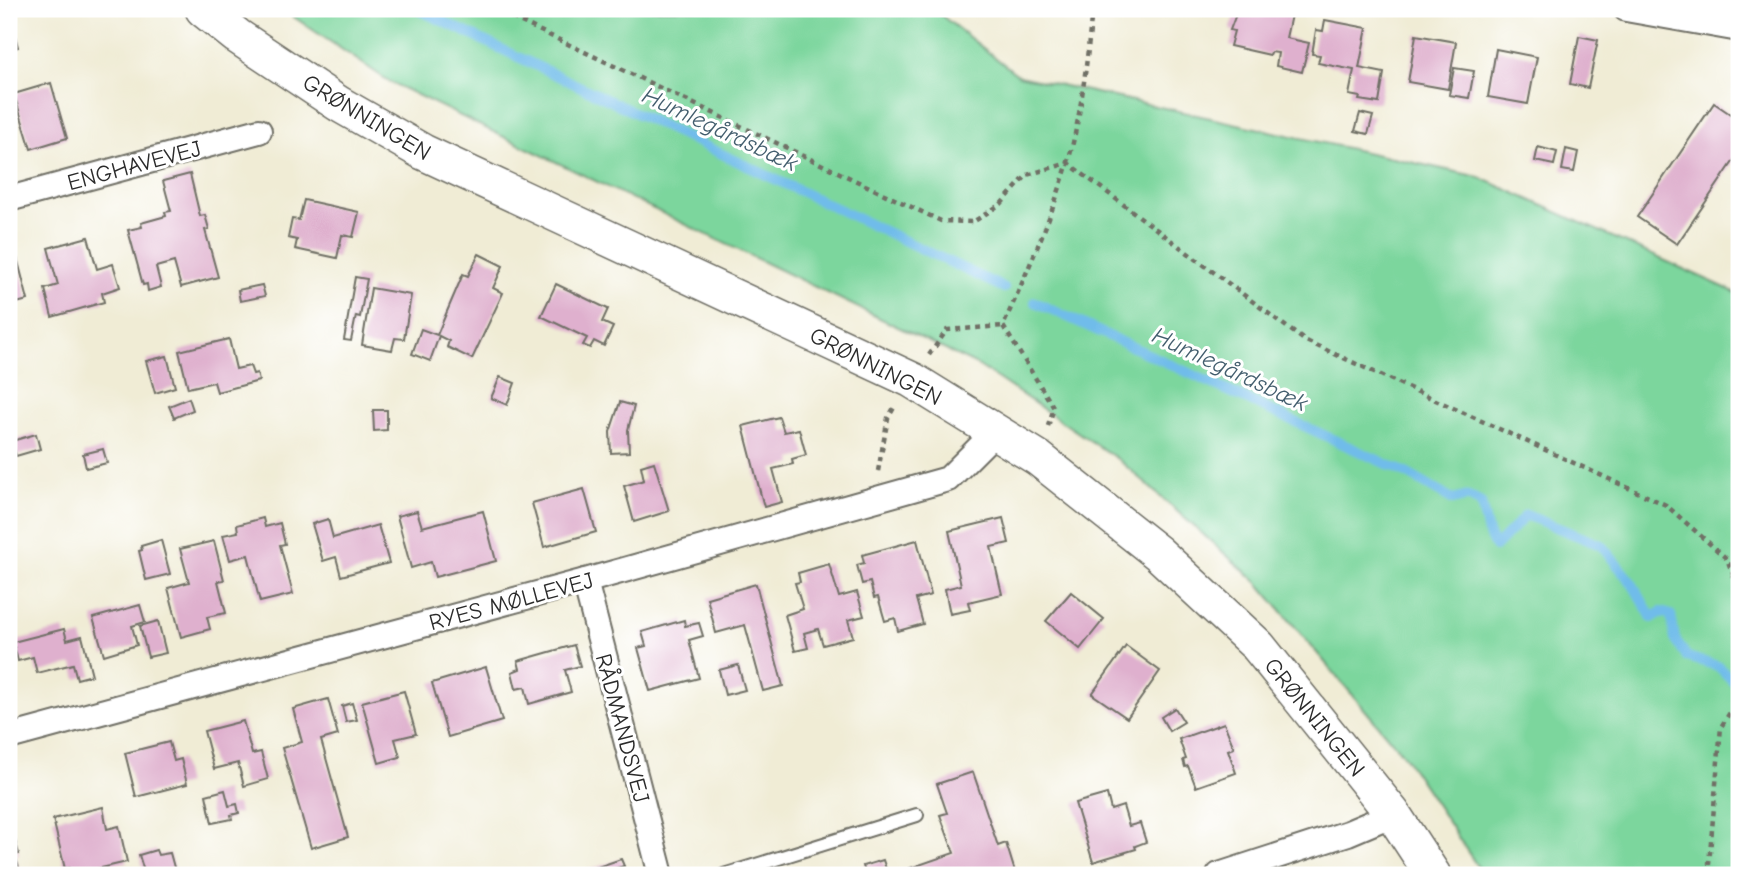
<svg xmlns="http://www.w3.org/2000/svg" width="1748" height="884" font-family="'Comic Neue',sans-serif">
<style>
.grass{fill:#7bd69d;stroke:#538064;stroke-width:2}
.lines{fill:none;stroke-linecap:round;stroke-linejoin:round}
.stream{stroke:#70bcea;stroke-width:10}
.building{fill:#dfb0ce}
.lane-casing{stroke:#706f66;stroke-width:16}
.street-casing{stroke:#706f66;stroke-width:28}
.secondary-casing{stroke:#706f66;stroke-width:38}
.path{stroke:#706f66;stroke-width:4.5;stroke-dasharray:5 5;stroke-linecap:butt}
.lane{stroke:#fff;stroke-width:12}
.street{stroke:#fff;stroke-width:24}
.secondary{stroke:#fff;stroke-width:35}
.labels{text-anchor:middle;stroke-width:6;stroke-linejoin:round;paint-order:stroke}
.street-label{font-size:23px;fill:#2b2b2b;stroke:#fff}
.water-label{font-size:24px;font-style:italic;fill:#435e6e;stroke:#fff}
</style>
<rect width="100%" height="100%" fill="#fff"/>
<filter id="ink" filterUnits="userSpaceOnUse"><feTurbulence type="fractalNoise" baseFrequency=".0143" numOctaves="2"/><feDisplacementMap in="SourceGraphic" scale="14" xChannelSelector="R" yChannelSelector="G"/><feConvolveMatrix kernelMatrix="1 2 1 2 8 2 1 2 1" color-interpolation-filters="sRGB"/></filter>
<filter id="wash" filterUnits="userSpaceOnUse"><feTurbulence type="fractalNoise" baseFrequency=".00686" numOctaves="4" result="noise"/><feDisplacementMap in="SourceGraphic" scale="28" xChannelSelector="R" yChannelSelector="G"/><feGaussianBlur stdDeviation="1.57" result="paint"/><feColorMatrix in="noise" values="0 0 0 0 0 0 0 0 0 0 0 0 0 0 0 0 0 1.4 0 .05"/><feComposite in="paint" operator="in"/></filter>
<g filter="url(#wash)">
<rect width="100%" height="100%" fill="#f0ecd5"/>
<polygon class="grass" points="282,9 933,9 1019,76 1479,177 1739,294 1739,875 1483,875 1405,757 1258,583 1119,460 979,366 390,82"/>
<g class="lines">
<g class="stream">
<polyline points="417,9 1004,288"/>
<polyline points="1035,302 1408,474 1453,500 1468,496 1481,503 1488,533 1495,547 1526,515 1601,545 1632,583 1652,618 1661,612 1671,615 1675,639 1687,657 1718,666 1739,687"/>
</g>
</g>
<g id="blocks">
<g class="building">
<polygon points="1238,9 1274,9 1291,15 1286,38 1309,43 1302,72 1276,66 1278,53 1271,52 1270,55 1230,46 1234,31 1230,30"/>
<polygon points="9,12 18,47 9,50"/>
<polygon points="1325,20 1367,28 1359,68 1384,73 1379,103 1359,100 1360,97 1349,95 1354,70 1318,63 1320,55 1312,54 1316,30 1323,31"/>
<polygon points="1416,35 1456,42 1448,89 1408,82"/>
<polygon points="1579,36 1598,40 1588,88 1570,84"/>
<polygon points="1496,49 1537,57 1528,104 1488,97"/>
<polygon points="1454,68 1474,71 1469,98 1449,95"/>
<polygon points="51,83 67,138 31,149 14,94"/>
<polygon points="1714,103 1739,120 1739,153 1677,244 1637,217"/>
<polygon points="1360,113 1373,116 1368,134 1355,131"/>
<polygon points="1538,147 1557,152 1554,165 1535,161"/>
<polygon points="1566,149 1578,152 1574,172 1562,170"/>
<polygon points="190,174 200,216 205,215 209,229 205,230 218,277 181,287 174,262 156,267 161,287 148,291 147,284 143,285 128,230 142,227 141,223 166,216 165,212 171,211 163,181"/>
<polygon points="304,200 359,212 353,237 342,235 337,258 295,249 297,240 288,238 292,219 299,220"/>
<polygon points="88,237 97,269 113,264 120,287 102,293 104,302 52,317 45,289 58,285 48,248"/>
<polygon points="13,242 28,300 9,305 9,244"/>
<polygon points="479,254 503,266 493,288 503,293 472,359 447,347 449,341 439,336 430,361 412,354 421,329 437,335 463,274 468,276"/>
<polygon points="355,277 367,279 360,317 356,316 351,341 344,340"/>
<polygon points="556,284 608,309 602,322 613,327 604,346 594,341 590,348 583,345 587,338 541,316"/>
<polygon points="262,285 265,296 240,301 238,290"/>
<polygon points="371,288 411,295 404,339 395,338 392,350 362,345"/>
<polygon points="229,339 236,369 250,366 253,374 257,373 259,381 217,392 214,382 188,388 179,351"/>
<polygon points="167,356 175,387 155,393 146,361"/>
<polygon points="500,377 515,383 507,405 491,398"/>
<polygon points="189,398 193,410 174,418 169,406"/>
<polygon points="620,402 634,406 628,430 629,452 611,453 610,432"/>
<polygon points="373,410 387,410 387,430 374,431"/>
<polygon points="779,417 784,432 799,429 806,455 792,459 793,464 773,469 782,502 764,507 743,426"/>
<polygon points="36,434 40,449 16,456 12,441"/>
<polygon points="103,449 107,463 86,468 83,454"/>
<polygon points="654,462 669,511 634,522 624,486 644,480 641,466"/>
<polygon points="584,489 596,532 544,547 532,503"/>
<polygon points="417,511 422,527 483,511 496,561 435,577 431,562 411,568 397,516"/>
<polygon points="263,518 265,527 280,523 285,544 280,545 293,594 260,602 248,555 230,560 223,535 238,532 237,525"/>
<polygon points="1003,518 1009,543 991,547 1002,594 968,602 970,610 950,614 945,589 961,585 949,531"/>
<polygon points="328,519 333,538 378,525 389,563 341,576 336,557 323,561 312,524"/>
<polygon points="161,540 170,574 146,580 139,551 142,550 141,546"/>
<polygon points="917,540 931,595 916,599 923,624 898,631 895,618 885,621 878,597 874,598 870,582 862,584 857,565 864,563 862,555"/>
<polygon points="214,541 224,580 218,581 226,613 207,617 210,629 181,637 168,588 189,582 180,549"/>
<polygon points="829,564 839,597 857,592 864,616 848,620 853,637 823,645 818,629 804,633 808,648 795,651 785,615 803,609 795,583 800,582 798,573"/>
<polygon points="756,584 783,686 763,691 745,625 716,633 707,598"/>
<polygon points="1071,592 1104,619 1080,649 1046,621"/>
<polygon points="140,605 145,622 132,626 137,645 104,655 93,618"/>
<polygon points="684,620 685,626 699,623 703,636 689,640 699,678 650,691 638,648 646,646 642,632"/>
<polygon points="158,621 166,653 148,657 140,626"/>
<polygon points="64,629 67,640 82,636 92,675 77,679 73,664 37,673 33,657 18,661 13,642"/>
<polygon points="574,645 580,666 565,670 571,692 529,704 525,687 516,689 512,672 520,669 518,661"/>
<polygon points="1126,646 1160,671 1127,718 1092,694"/>
<polygon points="738,665 745,690 725,695 719,670"/>
<polygon points="486,667 502,721 448,737 432,683"/>
<polygon points="404,691 416,734 395,739 400,757 379,763 362,702"/>
<polygon points="328,699 338,735 321,740 348,837 311,848 282,748 302,742 293,709"/>
<polygon points="352,703 357,720 346,722 342,706"/>
<polygon points="1175,708 1184,722 1169,731 1161,717"/>
<polygon points="243,721 252,754 261,752 268,779 244,786 238,763 214,769 204,731"/>
<polygon points="1224,723 1234,748 1228,750 1236,773 1196,787 1188,766 1185,767 1183,760 1186,759 1179,739"/>
<polygon points="169,742 174,761 181,759 187,784 136,797 125,753"/>
<polygon points="973,772 998,846 1006,843 1016,875 890,875 954,853 940,815 947,813 937,784"/>
<polygon points="225,790 229,806 237,804 239,813 231,815 232,819 212,823 206,795"/>
<polygon points="1107,794 1111,810 1123,806 1129,826 1140,823 1146,842 1135,846 1136,849 1093,862 1075,803"/>
<polygon points="103,807 107,829 119,826 127,862 71,875 69,868 65,869 53,819"/>
<polygon points="9,819 19,854 15,855 19,868 9,871"/>
<polygon points="156,850 158,855 170,853 175,871 162,875 145,875 139,855"/>
<polygon points="621,859 624,866 611,870 612,875 574,875"/>
<polygon points="883,860 888,875 866,875 863,866"/>
</g>
</g>
</g>
<g filter="url(#ink)">
<use href="#blocks" fill-opacity="0" stroke="#706f66" stroke-width="2"/>
<g class="lines">
<defs>
<polyline id="lane" points="724,875 917,815"/>
<g id="street">
<polyline points="1626,9 1739,29"/>
<polyline points="9,199 259,131"/>
<polyline points="585,581 661,875"/>
<polyline points="9,737 585,581 948,479 995,432"/>
<polyline points="1219,875 1348,833 1393,814"/>
</g>
<polyline id="secondary" points="203,9 237,36 339,104 423,152 912,380 1038,458 1158,553 1258,646 1393,814 1433,875"/>
</defs>
<use href="#lane" class="lane-casing"/>
<use href="#street" class="street-casing"/>
<use href="#secondary" class="secondary-casing"/>
<g class="path">
<polyline points="494,9 941,221 973,222 1001,204 1027,175 1068,163 1304,340 1666,505 1727,559 1739,590"/>
<polyline points="929,355 947,330 1003,326"/>
<path d="M1048 426 1054 408 1003 326C1026 274 1052 217 1068 162 1082 112 1087 61 1092 9"/>
<polyline points="878,471 888,418 895,406"/>
<polyline points="1708,875 1721,727 1739,698"/>
</g>
<use href="#lane" class="lane"/>
<use href="#street" class="street"/>
<use href="#secondary" class="secondary"/>
</g>
</g>
<g class="labels">
<g class="street-label">
<text transform="translate(367 117) rotate(31)" y="8">GRØNNINGEN</text>
<text transform="translate(134 165) rotate(-15)" y="8">ENGHAVEVEJ</text>
<text transform="translate(876 366) rotate(27)" y="8">GRØNNINGEN</text>
<text transform="translate(511 601) rotate(-15)" y="8">RYES MØLLEVEJ</text>
<text transform="translate(1315 717) rotate(51)" y="8">GRØNNINGEN</text>
<text transform="translate(623 728) rotate(75)" y="8">RÅDMANDSVEJ</text>
</g>
<g class="water-label">
<text transform="translate(720 129) rotate(25)" y="8">Humlegårdsbæk</text>
<text transform="translate(1230 369) rotate(25)" y="8">Humlegårdsbæk</text>
</g>
</g>
<rect width="1748" height="884" fill="none" stroke="#fff" stroke-width="35"/>
</svg>
